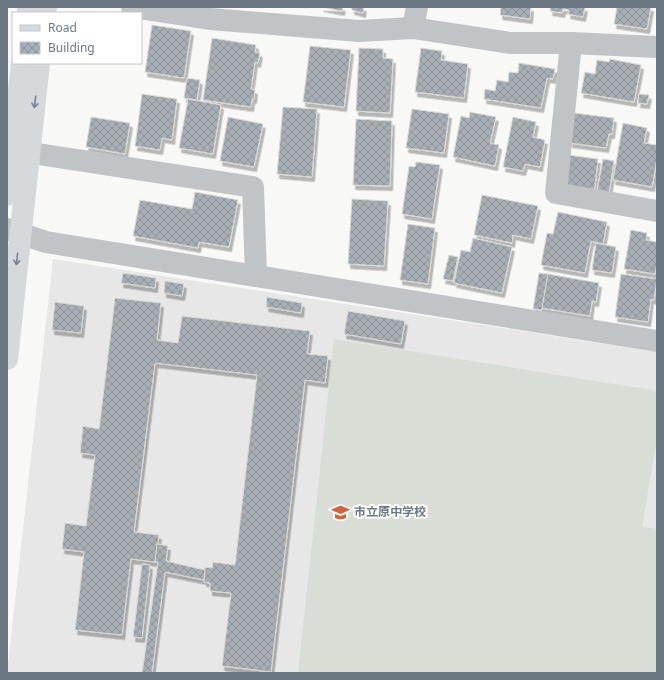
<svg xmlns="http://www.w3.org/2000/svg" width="664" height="680" font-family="'Noto Sans','Noto Sans JP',sans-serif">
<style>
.built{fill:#e6e7e6}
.garden{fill:#d8ddd6}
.building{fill:url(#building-cross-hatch);stroke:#dadad8;filter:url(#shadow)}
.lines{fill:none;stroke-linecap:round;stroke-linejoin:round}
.street{stroke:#c0c4c7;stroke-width:22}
.secondary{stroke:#d5d9dc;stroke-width:22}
.oneway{stroke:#76828d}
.labels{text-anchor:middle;stroke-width:4;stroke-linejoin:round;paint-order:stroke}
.poi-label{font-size:12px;font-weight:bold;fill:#6b7884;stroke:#fff;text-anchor:start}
</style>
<defs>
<pattern id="building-cross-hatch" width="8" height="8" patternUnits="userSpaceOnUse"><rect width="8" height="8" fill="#a8afb4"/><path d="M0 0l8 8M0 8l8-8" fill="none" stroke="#8d9398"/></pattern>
<filter id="shadow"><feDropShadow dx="2.5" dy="4.5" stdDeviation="0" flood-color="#0004"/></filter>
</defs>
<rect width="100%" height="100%" fill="#f8f8f6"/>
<polygon class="built" points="53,259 657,352 657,673 7,673"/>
<polygon class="garden" points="334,339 657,391 657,438 642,527 657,529 657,673 298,673"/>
<g class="building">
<polygon points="321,7 343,7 342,11"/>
<polygon points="352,7 364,7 363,13 352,10"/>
<polygon points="501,7 531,7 530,19 500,15"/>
<polygon points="551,7 585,7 583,17 568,14 569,10 563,9 562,13 550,11"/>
<polygon points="617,7 651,7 647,29 614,24"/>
<polygon points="152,25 191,31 184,78 145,72"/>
<polygon points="212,38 256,45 255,52 260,53 258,63 255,62 251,89 255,90 254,99 252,99 251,107 203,100"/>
<polygon points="310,46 351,50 344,107 303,102"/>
<polygon points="359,48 383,49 383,58 393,59 390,113 356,111"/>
<polygon points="421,48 442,51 441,60 468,64 464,98 415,92"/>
<polygon points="610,59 641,65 634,102 581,93 585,72 595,74 597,60 609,62"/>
<polygon points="519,63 555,69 553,79 547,78 541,108 484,99 485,89 495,91 497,80 508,82 509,72 518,73"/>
<polygon points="187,78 200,80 197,100 184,98"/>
<polygon points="142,94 177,99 172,140 162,138 160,150 135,146"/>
<polygon points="639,94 649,95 647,104 638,103"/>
<polygon points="188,99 221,105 213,154 179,148"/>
<polygon points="283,107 317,109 312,177 277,174"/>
<polygon points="412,109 449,114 444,153 406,148"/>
<polygon points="470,112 496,117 490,143 499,145 495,166 453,157 461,116 469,118"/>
<polygon points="574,113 614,118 612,134 609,134 606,148 570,143"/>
<polygon points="91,117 130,123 125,154 86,147"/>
<polygon points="228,117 263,124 254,167 220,161"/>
<polygon points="513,117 536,122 533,137 545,140 540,167 525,164 523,171 503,167"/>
<polygon points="356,119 392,121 390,186 353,185"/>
<polygon points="623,123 647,128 644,143 657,145 657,159 652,187 613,180"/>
<polygon points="568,155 598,159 594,194 564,191"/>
<polygon points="603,159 614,161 608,199 596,197"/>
<polygon points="416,162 440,165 432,219 402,214 409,166 415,167"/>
<polygon points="195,192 238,200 229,247 199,242 198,248 133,236 140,200 192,209"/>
<polygon points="482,195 538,206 531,239 513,235 512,243 474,235"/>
<polygon points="352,199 388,201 384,266 348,264"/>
<polygon points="558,212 607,222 603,244 591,241 585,273 541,265 547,233 553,234"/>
<polygon points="408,224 435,228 428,284 400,280"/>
<polygon points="631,230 647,233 646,240 657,242 657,265 655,274 624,269"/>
<polygon points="473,238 512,247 502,293 454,283 461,250 470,252"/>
<polygon points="596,243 616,247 612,273 592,270"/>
<polygon points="449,255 458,257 453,281 443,279"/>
<polygon points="123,273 156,278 155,288 121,283"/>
<polygon points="539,273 548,274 542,310 533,309"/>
<polygon points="548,274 599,283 596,302 592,301 590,316 542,308"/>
<polygon points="621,274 657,279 654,300 651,299 648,322 615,317"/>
<polygon points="165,281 184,284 182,296 164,293"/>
<polygon points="267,297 302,303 301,313 266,307"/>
<polygon points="115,298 161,303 157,340 178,343 182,316 310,331 307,354 328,356 325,383 305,380 271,672 222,666 231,593 210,591 210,583 204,582 205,567 212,568 213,562 235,565 257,375 155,363 134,532 159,535 155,562 131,559 122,635 75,630 84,552 62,549 65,523 86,526 95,455 80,453 83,426 99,429"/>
<polygon points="55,302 84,306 81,333 52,330"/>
<polygon points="348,311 405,321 401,344 344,334"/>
<polygon points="157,544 168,546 166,561 205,570 204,580 165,572 152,673 142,673 158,562 155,562"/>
<polygon points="142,564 150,565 142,638 133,637"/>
</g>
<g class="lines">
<g class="street">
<polyline points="132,7 210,19 359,31 413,28 510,43 571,43 657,47"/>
<polyline points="413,28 417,7"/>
<polyline points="571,43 556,193 657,211"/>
<polyline points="12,150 253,187 256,276"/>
<polyline points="7,229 46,242 657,341"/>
</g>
<g class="secondary">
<polyline points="28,13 28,7"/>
<polyline points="45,13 46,7"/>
<polyline points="7,195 22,63"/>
<polyline points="7,359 39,63"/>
</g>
</g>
<defs><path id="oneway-shaft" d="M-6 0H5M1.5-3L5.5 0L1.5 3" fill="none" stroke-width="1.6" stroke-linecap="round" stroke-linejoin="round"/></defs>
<g class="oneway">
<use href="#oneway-shaft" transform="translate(35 102) rotate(97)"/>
<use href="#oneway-shaft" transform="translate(17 259) rotate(96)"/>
</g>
<defs>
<symbol id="school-bare" viewBox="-9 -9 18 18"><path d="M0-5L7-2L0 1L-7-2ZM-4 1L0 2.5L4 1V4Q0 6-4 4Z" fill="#d1623d" stroke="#fff" stroke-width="2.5" paint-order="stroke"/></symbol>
</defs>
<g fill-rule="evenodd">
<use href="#school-bare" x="328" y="500" width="25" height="25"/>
</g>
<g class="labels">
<g class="poi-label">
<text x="354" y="516">市立原中学校</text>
</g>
</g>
<rect width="664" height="680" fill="none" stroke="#6b7884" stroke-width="16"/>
<rect x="12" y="12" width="130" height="52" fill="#ffffff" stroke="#c4c9ce"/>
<rect x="20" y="25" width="20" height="6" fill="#d5d9dc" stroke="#c4c9ce"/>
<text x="48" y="32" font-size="12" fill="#6b7884">Road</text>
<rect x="20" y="42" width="20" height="12" fill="url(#building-cross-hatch)" stroke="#c4c9ce"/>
<text x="48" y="52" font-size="12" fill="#6b7884">Building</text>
</svg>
